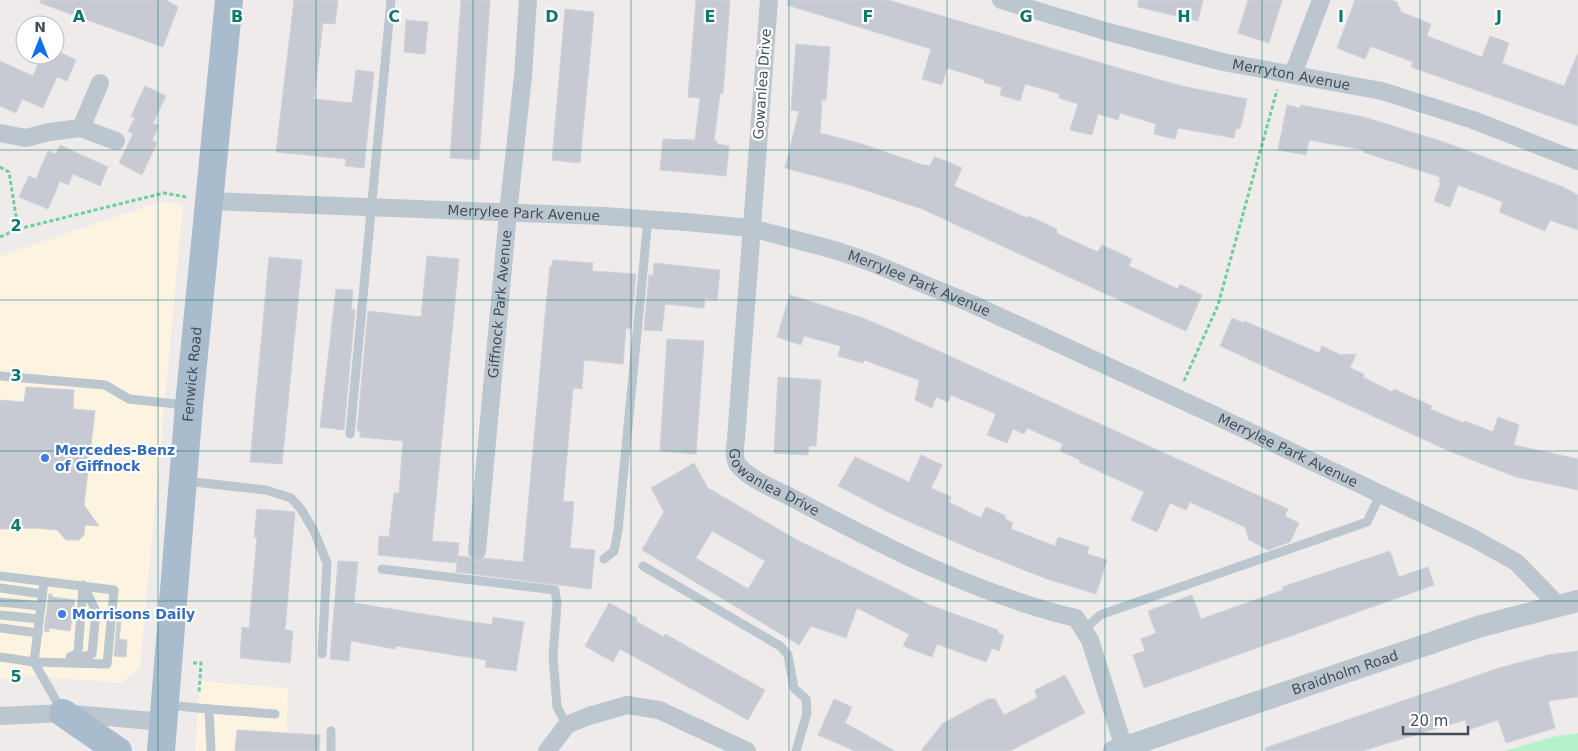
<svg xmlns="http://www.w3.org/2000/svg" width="1578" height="751" font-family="'DejaVu Sans',sans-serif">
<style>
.commercial{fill:#fcf4e1}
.green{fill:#b5f1cb}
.building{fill:#c7cad2;stroke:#cfd2d8;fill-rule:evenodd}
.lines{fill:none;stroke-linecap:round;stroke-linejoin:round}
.path{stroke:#6bd09d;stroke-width:3;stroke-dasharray:4 2.5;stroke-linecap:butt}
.service{stroke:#bbc6cf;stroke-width:9}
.minor{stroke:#bbc6cf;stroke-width:18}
.tertiary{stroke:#bbc6cf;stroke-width:22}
.primary{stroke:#a9bccd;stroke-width:28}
.grid{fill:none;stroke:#0f766e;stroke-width:1;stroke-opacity:0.55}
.shop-dot{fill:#3f7fe0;stroke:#fff;stroke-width:2}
.labels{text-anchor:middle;stroke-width:4.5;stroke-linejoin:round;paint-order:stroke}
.street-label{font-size:14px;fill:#434f5a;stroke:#fff}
.shop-label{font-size:14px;font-weight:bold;fill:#366cbe;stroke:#fff;text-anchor:start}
.grid-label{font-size:16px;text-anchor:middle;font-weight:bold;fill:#0f766e;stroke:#fff;stroke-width:4.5;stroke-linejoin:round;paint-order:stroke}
</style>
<rect width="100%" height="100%" fill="#efebeb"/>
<g class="commercial">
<polygon points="164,201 183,205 140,667 121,683 33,676 0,679 0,256"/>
<polygon points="200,681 288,688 286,751 195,751"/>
</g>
<polygon class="green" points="1578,733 1578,751 1504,751 1553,737"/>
<g class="building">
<polygon points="40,0 166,0 178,7 163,47 40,3"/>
<polygon points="294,0 338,0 335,24 323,23 314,99 352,103 356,70 374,72 364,168 345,166 346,159 276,152"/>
<polygon points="461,0 490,0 479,160 450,158"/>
<polygon points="696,0 730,0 723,94 720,93 714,141 717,141 717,144 729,146 726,176 660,170 663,139 695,140 700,98 688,97"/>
<polygon points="788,0 888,0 1139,74 1182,86 1247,99 1240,129 1236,128 1234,138 1178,128 1175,139 1154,134 1156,124 1120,113 1118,120 1098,114 1092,135 1070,130 1078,104 1059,98 1060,94 1025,84 1020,101 1000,95 1002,87 985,83 983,79 947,68 942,85 922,79 931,49 787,5"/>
<polygon points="1138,0 1203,0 1198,21 1138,7"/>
<polygon points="1248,0 1282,0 1269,43 1238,33"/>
<polygon points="1355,0 1391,0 1397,2 1401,12 1431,24 1427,36 1482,57 1490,36 1509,43 1502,63 1564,86 1578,53 1578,126 1411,67 1413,62 1373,47 1370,47 1365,59 1337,48"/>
<polygon points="565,9 594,12 580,163 552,160"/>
<polygon points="406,20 428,22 425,54 404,52"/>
<polygon points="796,44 830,47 826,100 822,100 820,133 859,143 923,165 930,166 934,157 949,162 962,168 954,186 1027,218 1028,216 1057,229 1056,231 1058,234 1098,252 1102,245 1132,259 1129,266 1178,289 1180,284 1202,295 1186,331 922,209 853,186 785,168 799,111 791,110"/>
<polygon points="55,50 76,60 67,81 57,77 43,108 22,99 16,113 0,106 0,61 33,76 42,55 55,55"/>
<polygon points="145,86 166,96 153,123 159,126 152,140 157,143 142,175 119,163 133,134 128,131 135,118 131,116"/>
<polygon points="1287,105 1300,108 1301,105 1364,117 1447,143 1563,187 1578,195 1578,230 1550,220 1545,231 1499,212 1503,202 1458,185 1450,207 1434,201 1441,182 1439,182 1440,177 1363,152 1364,150 1309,140 1306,155 1278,150"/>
<polygon points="60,145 108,167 100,186 73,174 68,185 60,181 48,209 19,197 29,176 36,179 48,151 56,154"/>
<polygon points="427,256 459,259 432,541 459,543 457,563 378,555 379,536 389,537 394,493 399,493 403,441 360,437 360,431 357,431 368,311 421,317"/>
<polygon points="269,257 302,260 282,464 250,462"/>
<polygon points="553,260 593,263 592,271 636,274 631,329 626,328 623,364 584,360 582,389 573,388 563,501 574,502 570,548 595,550 591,589 456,572 458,556 468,557 476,561 484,558 523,562 545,316 550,266 552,266"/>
<polygon points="654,263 720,270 717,300 705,298 704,308 665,304 662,331 644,330 649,275 653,276"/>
<polygon points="336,289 353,290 351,309 355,310 344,430 320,427"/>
<polygon points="790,295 863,318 903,335 1288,509 1285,516 1299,523 1290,542 1268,550 1249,540 1245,527 1190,502 1186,510 1170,503 1157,532 1131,520 1144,492 1079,462 1080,460 1060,451 1063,444 1027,428 1024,434 1013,429 1007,443 987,435 996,414 951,395 948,402 936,397 932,408 915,400 919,380 864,360 863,363 838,356 841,346 804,336 801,345 777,337"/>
<polygon points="1232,318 1243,323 1244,321 1319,353 1322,346 1341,355 1356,354 1350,368 1364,374 1363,377 1392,392 1394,389 1432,406 1430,409 1464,423 1465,421 1493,432 1498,417 1519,425 1514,445 1578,459 1578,490 1516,477 1449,451 1220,346"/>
<polygon points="667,339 704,341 696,454 660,451"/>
<polygon points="778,377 821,380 816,446 809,446 808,455 774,453"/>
<polygon points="26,387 74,390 73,409 95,411 84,505 99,526 85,525 84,535 79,540 66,540 57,530 35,528 0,529 0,400 24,402"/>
<polygon points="921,455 942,465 931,488 951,497 949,502 981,518 986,507 1006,516 1005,519 1013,523 1011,529 1055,546 1058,537 1089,547 1087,554 1107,560 1096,594 1047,579 971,549 890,513 838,486 855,457 909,482"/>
<path d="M694 463 708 488 797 540 930 605 998 630V633L1004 635 999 651 992 648 986 662 937 644 932 657 903 646 909 634 857 608 846 638 811 626 799 645 642 550 664 512 651 488ZM712 531 765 561 748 589 696 558Z"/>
<polygon points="257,509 295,512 285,630 293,631 290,663 240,658 242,627 249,628 257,537 254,537"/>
<polygon points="1390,551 1399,577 1428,567 1434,585 1144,688 1133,655 1145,651 1141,639 1156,633 1148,611 1192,595 1201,619 1283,590 1282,587"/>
<polygon points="338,561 358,562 354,603 492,625 493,617 524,622 516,671 485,667 486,660 396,646 395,649 351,641 349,661 330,659"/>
<polygon points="49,594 52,594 52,597 75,600 70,631 49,628 49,632 44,631"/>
<polygon points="609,603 637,618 636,621 664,637 665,634 765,690 748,720 620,649 613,662 585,646"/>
<polygon points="117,622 121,622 119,639 127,640 126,657 114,656"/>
<polygon points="1578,651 1578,697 1548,701 1555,728 1506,743 1498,720 1468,730 1465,720 1362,751 1266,751 1265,748 1499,668 1548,655"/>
<polygon points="1065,675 1085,713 1010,751 921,751 942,724 988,699 995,699 1004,715 1037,698 1035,690"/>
<polygon points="834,699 852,707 845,723 895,751 855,751 818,735"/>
<polygon points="237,730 320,735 319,751 235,751"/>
</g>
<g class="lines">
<g class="path">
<polyline points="0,167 9,172 18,229"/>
<polyline points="0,237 18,229 164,193 186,197"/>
<polyline points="1184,381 1218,305 1277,90"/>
<polyline points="193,663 201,663 199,693"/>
</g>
<g class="service">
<polyline points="0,376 105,385 129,399 186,405"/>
<polyline points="350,434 391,0"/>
<polyline points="185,481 266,490 291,498 301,509 314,531 327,563 322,654"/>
<polyline points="604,559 614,551 618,530 648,219"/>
<polyline points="643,566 780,646 788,655 794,688 806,699 807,713 796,751"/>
<polyline points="382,569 555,590 557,604 553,656 557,707 567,725"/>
<polyline points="0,576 114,590 107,664 34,662 0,657"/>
<polyline points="44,582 34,662 62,711"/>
<polyline points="0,588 42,594"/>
<polyline points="0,602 41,606"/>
<polyline points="0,615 39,619"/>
<polyline points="0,628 38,633"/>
<polyline points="1085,629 1100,615 1367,522 1381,493"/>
<polyline points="70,657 78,653 83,587"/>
<polyline points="69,661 92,654 96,611 83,585"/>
<polyline points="167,705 209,709 211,751"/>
<polyline points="209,709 275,714"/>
<polyline points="331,751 331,731"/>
</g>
<g class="minor">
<path id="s1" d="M769 0 736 439C735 447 733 458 738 465 752 482 781 491 800 502 887 548 979 595 1076 618L1090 640 1124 748"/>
<path id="s2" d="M1001 0 1105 31 1223 62 1382 91 1473 120 1578 161"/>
<polyline points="1293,74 1321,0"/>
<polyline points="81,128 100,83"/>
<polyline points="0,133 26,138 49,132 81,128 116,141"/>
<path id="s3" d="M209 201 603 216 686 222 751 228 838 251 870 262 972 304 1212 414 1473 538 1516 562 1558 605"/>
<path id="s4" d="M477 551 508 213 523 76 528 0"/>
<polyline points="0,716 63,713 163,722"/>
<polyline points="547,751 567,725 589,716 627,705 659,710 747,751"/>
</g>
<path class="tertiary" id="s5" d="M1114 751 1481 626 1578 601"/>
<g class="primary">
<polyline points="63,713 118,751"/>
<path id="s6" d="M161 751 189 405 229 0"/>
</g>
</g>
<path class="grid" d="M158 0V751M316 0V751M473 0V751M631 0V751M789 0V751M947 0V751M1105 0V751M1262 0V751M1420 0V751M0 150H1578M0 300H1578M0 451H1578M0 601H1578"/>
<g class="shop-dot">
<circle cx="45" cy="458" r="5"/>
<circle cx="62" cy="614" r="5"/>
</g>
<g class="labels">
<g class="street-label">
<text dy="5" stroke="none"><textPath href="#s2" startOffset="300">Merryton Avenue</textPath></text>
<text transform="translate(762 84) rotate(-86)" y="5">Gowanlea Drive</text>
<text dy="5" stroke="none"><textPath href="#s3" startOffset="315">Merrylee Park Avenue</textPath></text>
<text dy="5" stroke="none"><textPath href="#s3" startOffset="720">Merrylee Park Avenue</textPath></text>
<text dy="5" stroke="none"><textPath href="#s4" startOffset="248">Giffnock Park Avenue</textPath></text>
<text dy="5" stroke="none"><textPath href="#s6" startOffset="378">Fenwick Road</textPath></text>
<text dy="5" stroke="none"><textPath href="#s3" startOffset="1125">Merrylee Park Avenue</textPath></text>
<text dy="5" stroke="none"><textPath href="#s1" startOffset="505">Gowanlea Drive</textPath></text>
<text dy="5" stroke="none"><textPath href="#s5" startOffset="244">Braidholm Road</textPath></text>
</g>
<g class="shop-label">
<text x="55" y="455">Mercedes-Benz<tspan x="55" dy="16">of Giffnock</tspan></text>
<text x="72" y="619">Morrisons Daily</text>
</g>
</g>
<g class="grid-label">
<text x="79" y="22">A</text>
<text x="237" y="22">B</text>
<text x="394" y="22">C</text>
<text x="552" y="22">D</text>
<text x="710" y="22">E</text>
<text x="868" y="22">F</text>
<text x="1026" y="22">G</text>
<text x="1184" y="22">H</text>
<text x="1341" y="22">I</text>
<text x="1499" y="22">J</text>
<text x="16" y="231">2</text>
<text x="16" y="381">3</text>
<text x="16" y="531">4</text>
<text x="16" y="682">5</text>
</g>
<g transform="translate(40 40)"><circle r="24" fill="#ffffff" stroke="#b4b9bd"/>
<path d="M0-4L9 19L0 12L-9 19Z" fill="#0e6fe6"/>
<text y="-8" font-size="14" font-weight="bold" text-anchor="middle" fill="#434f5a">N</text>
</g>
<path d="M1403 726v8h65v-8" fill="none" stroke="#434f5a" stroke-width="2.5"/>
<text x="1410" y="726" font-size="15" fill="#434f5a" stroke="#ffffff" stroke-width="4" paint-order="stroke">20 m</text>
</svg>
